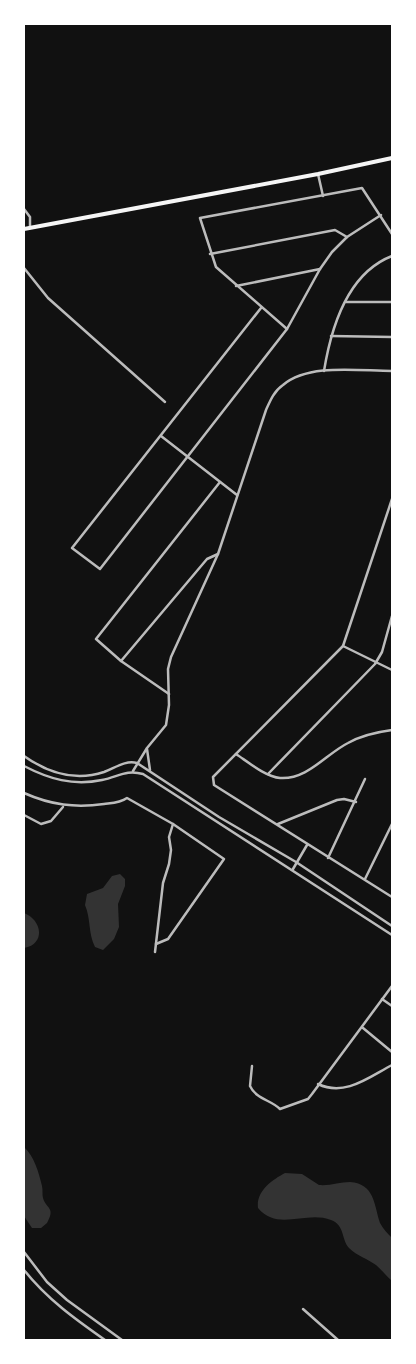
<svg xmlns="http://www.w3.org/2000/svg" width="416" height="1364" font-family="Signika,sans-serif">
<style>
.water{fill:#333}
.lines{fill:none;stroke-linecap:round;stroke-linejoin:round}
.minor{stroke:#bcbcbc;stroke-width:2.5}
.secondary{stroke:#f5f5f5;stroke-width:4}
</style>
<rect width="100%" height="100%" fill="#111"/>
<g class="water">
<path d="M120 874 125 879V886L118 904 119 927 114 939 103 950 95 947C88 933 91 919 85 905L87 894 103 888 112 876Z"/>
<path d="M24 913C42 920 46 944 24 948Z"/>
<path d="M24 1147C34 1156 39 1173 42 1186 43 1190 42 1195 43 1198 46 1209 56 1207 47 1223L41 1228H32L24 1216Z"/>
<path d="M285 1173 302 1174 319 1185C330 1186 340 1182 350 1182 375 1184 374 1205 380 1223 383 1229 388 1234 392 1238V1281C386 1276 382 1270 376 1265 368 1259 357 1256 349 1248 341 1239 345 1225 331 1220 306 1210 278 1232 258 1208 256 1191 272 1180 285 1173Z"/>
</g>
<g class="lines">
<g class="minor">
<polyline points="318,174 323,196"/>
<polyline points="24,209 30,217 30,228"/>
<polyline points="210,254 335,230 347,237"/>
<polyline points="24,268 48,298 165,402"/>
<polyline points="236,286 320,269"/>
<polyline points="346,302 392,302"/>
<polyline points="261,308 72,548 100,569 287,329 320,269 332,252 347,237 381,215"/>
<polyline points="287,329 216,267 200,218 362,188 392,234"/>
<polyline points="331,336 392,337"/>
<path d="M324 371C331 328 348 273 392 256"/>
<polyline points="161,436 237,495"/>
<polyline points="392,499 343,646 213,777 214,785 392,897"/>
<polyline points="343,646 392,670"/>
<polyline points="121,661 207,559 218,554"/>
<polyline points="169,694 121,661 96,639 220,482"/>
<polyline points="147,749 150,770"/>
<path d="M236 754C248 762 266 777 280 778 307 780 326 754 348 743 362 735 377 732 392 730"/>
<path d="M24 756C48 773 74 782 104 772 115 768 125 760 137 763L219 817 296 862 392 926"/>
<path d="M24 766C49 779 73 786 102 780 118 777 126 769 143 774L392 935"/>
<path d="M133 771 147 748 166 725 169 705 168 669 171 657 218 554 266 410C270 401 274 391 283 385 309 363 359 371 392 371"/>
<polyline points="268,774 375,664 382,652 392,616"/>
<path d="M24 793C51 805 75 808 104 804 112 803 120 803 127 798L173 824 224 859 168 939 156 944"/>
<polyline points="24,815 41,824 51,821 63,807"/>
<polyline points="278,824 337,800 344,799 356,802"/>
<polyline points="328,858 365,779"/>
<polyline points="293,869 307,845"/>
<polyline points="365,879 392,824"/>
<polyline points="155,952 163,883 169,864 171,850 169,837 173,824"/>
<polyline points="382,999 392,1006"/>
<polyline points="363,1028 392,1052"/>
<path d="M252 1066 250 1086C256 1099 271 1100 280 1109L308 1099 312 1094 392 986"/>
<path d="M318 1084C345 1097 369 1077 392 1065"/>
<polyline points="24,1252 47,1282 67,1300 122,1340"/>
<path d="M24 1270C47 1299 75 1319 105 1340"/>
<polyline points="303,1309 338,1340"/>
</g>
<polyline class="secondary" points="24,229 318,174 392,158"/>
</g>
<rect width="416" height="1364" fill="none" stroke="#ffffff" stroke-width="50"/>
</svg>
